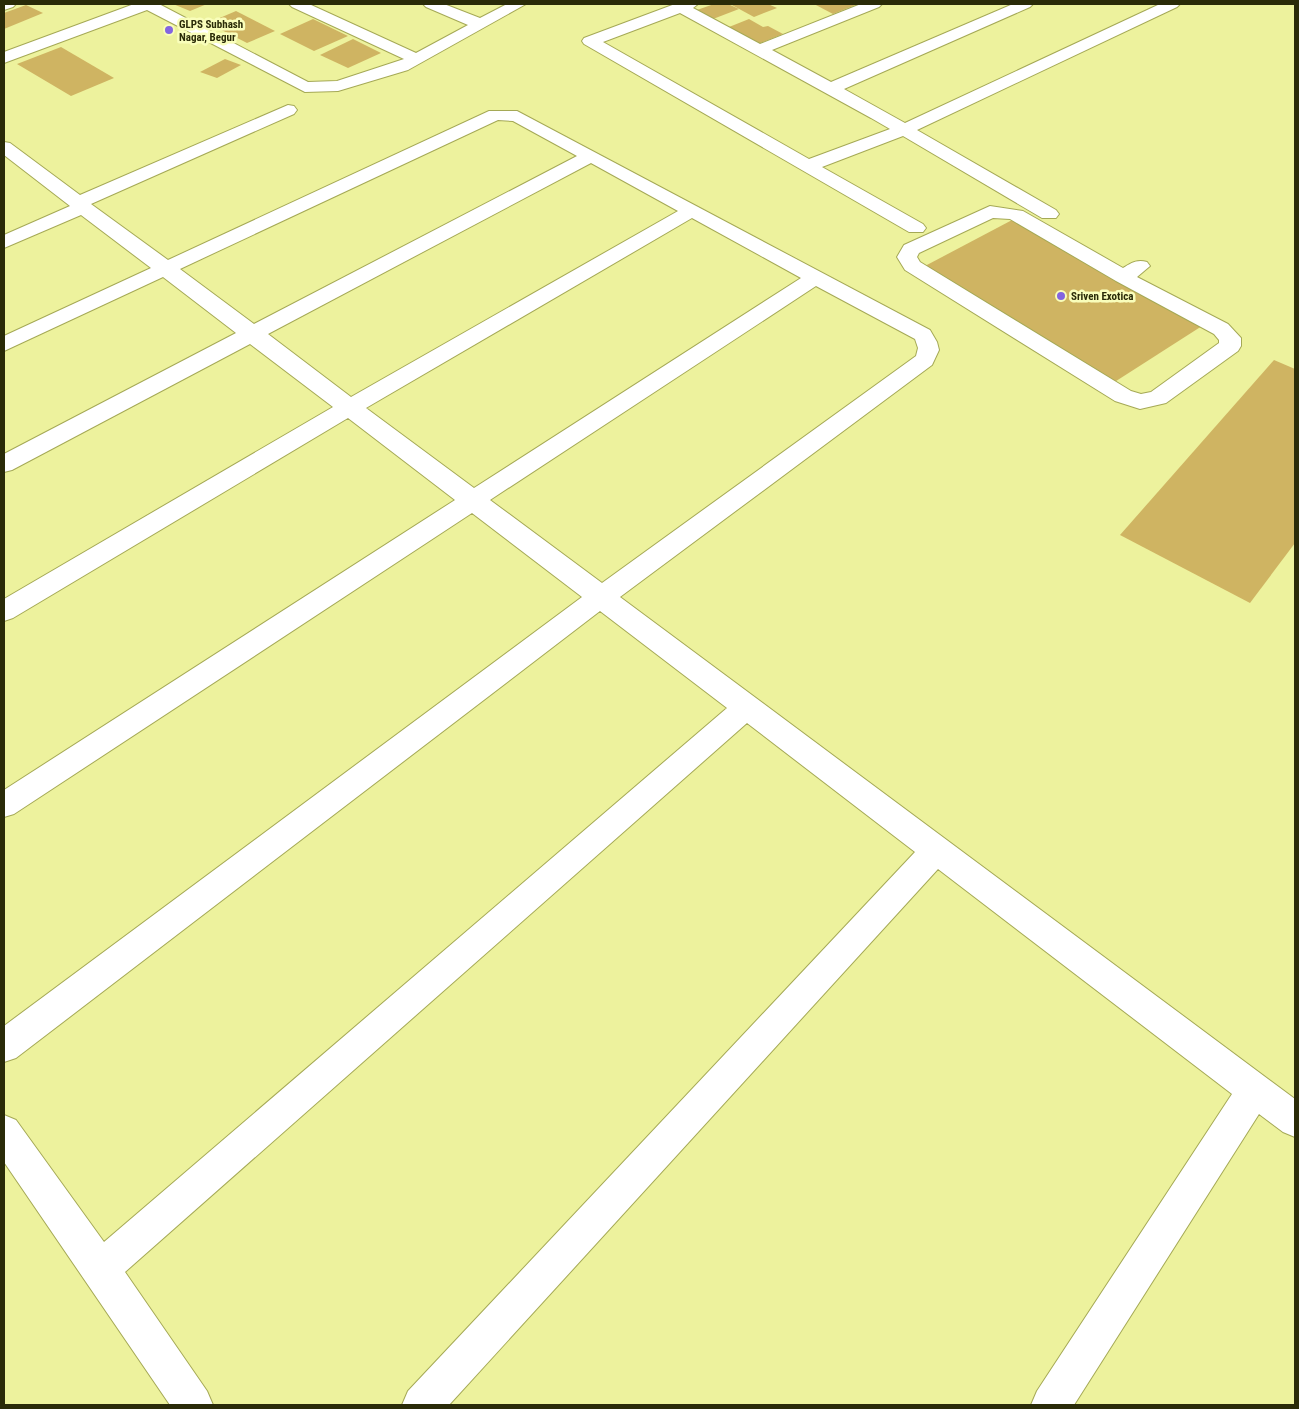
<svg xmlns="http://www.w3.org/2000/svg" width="1299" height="1409" font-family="'Roboto Condensed',sans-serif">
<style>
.building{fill:#cfb462}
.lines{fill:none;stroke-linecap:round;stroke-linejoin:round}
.street-casing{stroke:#a5a956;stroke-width:2}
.street{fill:#fff;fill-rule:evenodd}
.poi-dot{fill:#8365e0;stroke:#f9febb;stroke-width:2}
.labels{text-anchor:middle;stroke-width:5;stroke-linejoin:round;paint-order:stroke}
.far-poi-label{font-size:11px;font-weight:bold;fill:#2a2b08;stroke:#f9febb;text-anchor:start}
</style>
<rect width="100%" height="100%" fill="#edf29d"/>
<g class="building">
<polygon points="173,4 207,4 190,11"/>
<polygon points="714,4 728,4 739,9 713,19 697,10"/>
<polygon points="730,4 768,4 777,8 754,17"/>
<polygon points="814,4 858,4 833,14"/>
<polygon points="26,5 43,13 4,29 4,13"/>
<polygon points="236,11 275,31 247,43 208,23"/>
<polygon points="313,19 348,36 314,51 280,34"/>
<polygon points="749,19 763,27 768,26 783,34 758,44 729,27"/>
<polygon points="353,39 381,53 348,68 320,55"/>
<polygon points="61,47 114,78 71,96 17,64"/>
<polygon points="225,59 241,65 217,78 200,72"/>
<polygon points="1014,219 1202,326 1113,383 925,266"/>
<polygon points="1274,360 1295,369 1295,543 1250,603 1120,535"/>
</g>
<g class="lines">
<defs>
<g id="street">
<polygon points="4,4 16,4 13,7 4,10"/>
<polygon points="134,4 159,4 308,82 337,81 404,59 292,7 289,4 309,4 416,53 468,25 426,7 423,4 444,4 480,18 507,4 526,4 408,70 338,91 305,92 147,10 4,63 4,52"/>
<path d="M675 4H698L693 8 760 44 861 4H882L879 7 772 50 831 82 1013 4H1033L1030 7 844 89 905 123 1160 4H1180L1177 7 917 130 1056 210 1059 214 1056 218H1042L903 136 822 167 923 224 926 228 923 232H909L584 44 582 41 584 38ZM680 13 871 118 890 129 809 159 603 42Z"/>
<path d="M288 105 294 106 297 110 294 114 91 204 168 260 489 111H517L930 330 937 342 939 350 932 365 620 597 1295 1099V1137L1283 1132 1259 1114 1074 1405H1031L1037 1391 1232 1094 938 869 449 1405H402L408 1391 915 852 747 723 125 1272 207 1391 213 1405H170L4 1162V1115L16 1120 104 1242 727 708 600 611 16 1058 4 1062V1026L582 597 472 513 14 814 4 817V790L455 500 348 418 13 618 4 621V599L333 407 250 344 12 470 4 472V454L236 333 163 277 4 351V336L151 268 81 215 4 248V235L70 206 4 155V142L10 143 80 195ZM498 120 513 121 577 156 254 324 180 269ZM591 163 678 211 351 397 268 334ZM692 218 801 278 474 488 366 408ZM816 286 915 339 918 348 916 356 602 583 490 500Z"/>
<path d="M990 206 1023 211 1123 268C1131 263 1137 259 1147 262L1150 266 1137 277 1228 324 1241 338V346L1238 351 1166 403 1140 409 1115 401 905 270 897 257 904 245ZM993 218 1010 219 1116 281 1214 334 1219 340V343L1151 392 1141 394 1131 391 920 262 917 257 919 253Z"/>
</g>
</defs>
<use href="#street" class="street-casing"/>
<use href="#street" class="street"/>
</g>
<g class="poi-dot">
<circle cx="169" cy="30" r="5"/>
<circle cx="1061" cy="296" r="5"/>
</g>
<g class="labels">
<g class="far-poi-label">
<text x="179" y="28">GLPS Subhash<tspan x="179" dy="13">Nagar, Begur</tspan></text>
<text x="1071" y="300">Sriven Exotica</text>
</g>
</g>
<rect width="1299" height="1409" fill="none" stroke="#2a2b08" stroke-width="10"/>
</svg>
